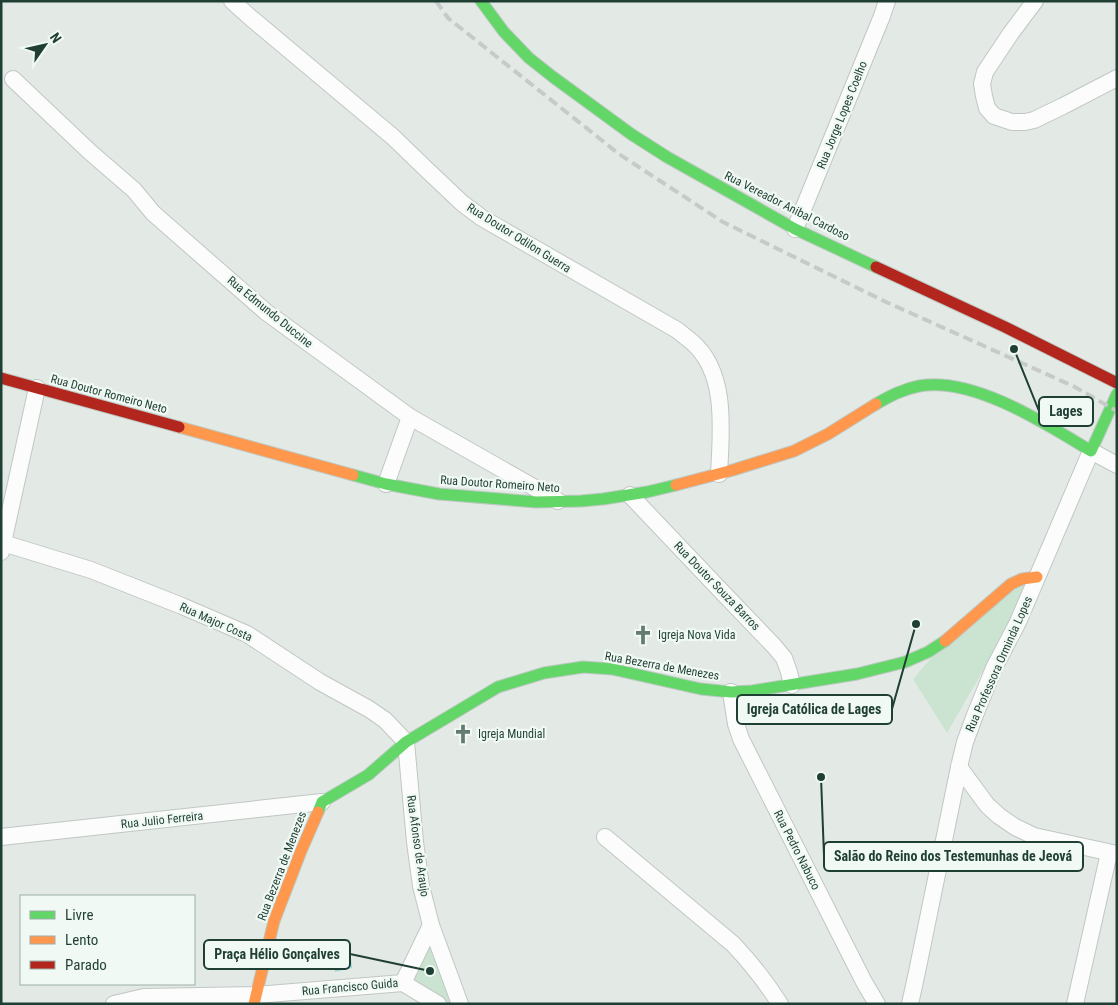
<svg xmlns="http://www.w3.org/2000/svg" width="1118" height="1005" font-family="'Roboto Condensed',sans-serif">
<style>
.green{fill:#cae4d1}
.water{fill:#9fd8dc}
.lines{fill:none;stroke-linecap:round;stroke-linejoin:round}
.street-casing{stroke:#c0c7c3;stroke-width:18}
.fast-casing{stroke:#bec8c3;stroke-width:13}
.slow-casing{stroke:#bec8c3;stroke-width:13}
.jam-casing{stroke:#bec8c3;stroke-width:13}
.street{stroke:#fbfcfb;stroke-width:16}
.fast{stroke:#63d668;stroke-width:11}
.slow{stroke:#ff974d;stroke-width:11}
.jam{stroke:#b3261e;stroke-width:11}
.rail{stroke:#c6cbc9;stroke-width:4;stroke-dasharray:10 5;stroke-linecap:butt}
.labels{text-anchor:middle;stroke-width:4.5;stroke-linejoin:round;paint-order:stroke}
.street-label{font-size:12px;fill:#1f3f34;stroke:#f1f9f4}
.poi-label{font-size:12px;fill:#1f3f34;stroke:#f1f9f4;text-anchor:start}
.leader{fill:none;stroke:#1f3f34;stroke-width:2}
.callout-dot{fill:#1f3f34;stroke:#f1f9f4;stroke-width:2}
.callout{fill:#f1f9f4;stroke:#1f3f34;stroke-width:2}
.callout-label{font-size:14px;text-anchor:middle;font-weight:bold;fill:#1f3f34}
</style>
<rect width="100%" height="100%" fill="#e3eae6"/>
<g class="green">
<polygon points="1037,577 947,733 913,679 970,613"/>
<polygon points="428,938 458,1004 445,1004 410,984"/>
</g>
<polygon class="water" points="349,939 352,968 335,972 332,942"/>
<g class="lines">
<defs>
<g id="street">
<path d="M232 1 251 18 393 137 425 168 462 203 482 218 677 330C682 334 687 338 692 342 728 373 721 432 719 474"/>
<polyline points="1035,1 1011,33 985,72 982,84 984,96 987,108 994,116 1012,122 1025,122 1034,120 1063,106 1117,78"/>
<polyline points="13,79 90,152 134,190 153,213 266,312 410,417 558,501"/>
<polyline points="795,229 882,16 887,1"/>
<polyline points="386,484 410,417"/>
<polyline points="630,495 725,595 774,646 784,658 789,672 792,685"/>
<polyline points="3,543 91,570 182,606 247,634 320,682 369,709 385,720 406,742 415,842 421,886 431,925 460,1004"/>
<polyline points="1,552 37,388"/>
<polyline points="731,692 736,724 741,739 864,982 877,1004"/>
<polyline points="959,767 987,805 999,816 1015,827 1034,836 1117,854"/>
<polyline points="1,837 322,802"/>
<path d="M605 837 733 944C751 963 766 982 780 1004"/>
<polyline points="403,983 431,925"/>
<polyline points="114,1004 144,997 256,995 403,983 438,1004"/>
<polyline points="910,1004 917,972 959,767 965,742 975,715 994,668 1018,622 1091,451 1117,465"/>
<polyline points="1075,1004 1109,853"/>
</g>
<g id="fast">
<polyline points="481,1 504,32 529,58 553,77 631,134 667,157 795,229 876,267"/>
<path d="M876 404C890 396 903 389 919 386 973 376 1046 424 1091 451L1117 394"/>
<polyline points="353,475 386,484 439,494 536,502 581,501 603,499 647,492 676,485"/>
<polyline points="318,812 322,802 368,775 406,742 498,687 544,673 583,667 612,669 701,689 731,692 752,691 857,674 905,662 928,652 945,641"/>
</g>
<g id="slow">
<polyline points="179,427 353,475"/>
<polyline points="676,485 733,470 794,451 828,434 876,404"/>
<polyline points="945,641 1011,584 1022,579 1037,577"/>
<polyline points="254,1004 274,921 301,851 318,812"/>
</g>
<g id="jam">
<polyline points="876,267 1005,327 1117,383"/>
<polyline points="1,378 179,427"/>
</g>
</defs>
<use href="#street" class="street-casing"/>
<use href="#fast" class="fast-casing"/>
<use href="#slow" class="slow-casing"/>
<use href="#jam" class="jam-casing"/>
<use href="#street" class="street"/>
<use href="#fast" class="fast"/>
<use href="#slow" class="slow"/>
<use href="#jam" class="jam"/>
<polyline class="rail" points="436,1 448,18 619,154 723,222 886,302 1073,386 1117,411"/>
</g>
<defs>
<symbol id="church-bare" viewBox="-9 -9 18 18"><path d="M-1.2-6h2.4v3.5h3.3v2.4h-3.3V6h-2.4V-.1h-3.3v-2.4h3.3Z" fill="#647b72" stroke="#f1f9f4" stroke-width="2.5" paint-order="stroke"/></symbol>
</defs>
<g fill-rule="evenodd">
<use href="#church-bare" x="629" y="621" width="28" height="28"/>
<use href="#church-bare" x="449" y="720" width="28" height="28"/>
</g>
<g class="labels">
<g class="street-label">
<text transform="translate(842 115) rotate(-68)" y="4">Rua Jorge Lopes Coelho</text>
<text transform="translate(787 206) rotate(27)" y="4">Rua Vereador Anibal Cardoso</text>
<text transform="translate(519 238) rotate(32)" y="4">Rua Doutor Odilon Guerra</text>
<text transform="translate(270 312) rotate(39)" y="4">Rua Edmundo Duccine</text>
<text transform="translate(109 394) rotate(15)" y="4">Rua Doutor Romeiro Neto</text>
<text transform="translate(500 484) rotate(4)" y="4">Rua Doutor Romeiro Neto</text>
<text transform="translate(717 586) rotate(46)" y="4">Rua Doutor Souza Barros</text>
<text transform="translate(216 622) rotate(24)" y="4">Rua Major Costa</text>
<text transform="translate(999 664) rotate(-66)" y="4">Rua Professora Orminda Lopes</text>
<text transform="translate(662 666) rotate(10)" y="4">Rua Bezerra de Menezes</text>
<text transform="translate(162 820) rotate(-6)" y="4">Rua Julio Ferreira</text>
<text transform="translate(418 846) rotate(82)" y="4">Rua Afonso de Araujo</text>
<text transform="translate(797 850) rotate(63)" y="4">Rua Pedro Nabuco</text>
<text transform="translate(282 866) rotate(-69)" y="4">Rua Bezerra de Menezes</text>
<text transform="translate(350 987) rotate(-5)" y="4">Rua Francisco Guida</text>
</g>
<g class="poi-label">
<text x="658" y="639">Igreja Nova Vida</text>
<text x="478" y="738">Igreja Mundial</text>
</g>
</g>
<path class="leader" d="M1014 349L1039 411M916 624L892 709M821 777L824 856M430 971L350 954"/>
<g class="callout-dot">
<circle cx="1014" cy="349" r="5"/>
<circle cx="916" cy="624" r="5"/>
<circle cx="821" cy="777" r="5"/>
<circle cx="430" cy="971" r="5"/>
</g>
<g class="callout">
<rect x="1039" y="397" width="54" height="29" rx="5"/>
<rect x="737" y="695" width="155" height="29" rx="5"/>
<rect x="824" y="842" width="259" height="29" rx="5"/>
<rect x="204" y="940" width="146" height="29" rx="5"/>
</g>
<g class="callout-label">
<text x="1066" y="416">Lages</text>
<text x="814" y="714">Igreja Católica de Lages</text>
<text x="953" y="861">Salão do Reino dos Testemunhas de Jeová</text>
<text x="277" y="959">Praça Hélio Gonçalves</text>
</g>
<rect width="1118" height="1005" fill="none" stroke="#1f3f34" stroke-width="5"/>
<rect x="20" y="895" width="175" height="90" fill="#f1f9f4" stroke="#9dafa7"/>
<rect x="30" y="911" width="25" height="8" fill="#63d668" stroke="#9dafa7"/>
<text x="65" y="920" font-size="15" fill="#1f3f34">Livre</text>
<rect x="30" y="936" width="25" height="8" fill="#ff974d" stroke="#9dafa7"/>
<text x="65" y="945" font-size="15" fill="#1f3f34">Lento</text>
<rect x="30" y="961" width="25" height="8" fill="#b3261e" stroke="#9dafa7"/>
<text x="65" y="970" font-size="15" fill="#1f3f34">Parado</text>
<g transform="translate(45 45) rotate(56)" stroke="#f1f9f4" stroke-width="4" paint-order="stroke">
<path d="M0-4L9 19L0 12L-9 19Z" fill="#1f3f34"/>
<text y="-8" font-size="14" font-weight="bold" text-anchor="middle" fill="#1f3f34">N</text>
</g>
</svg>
